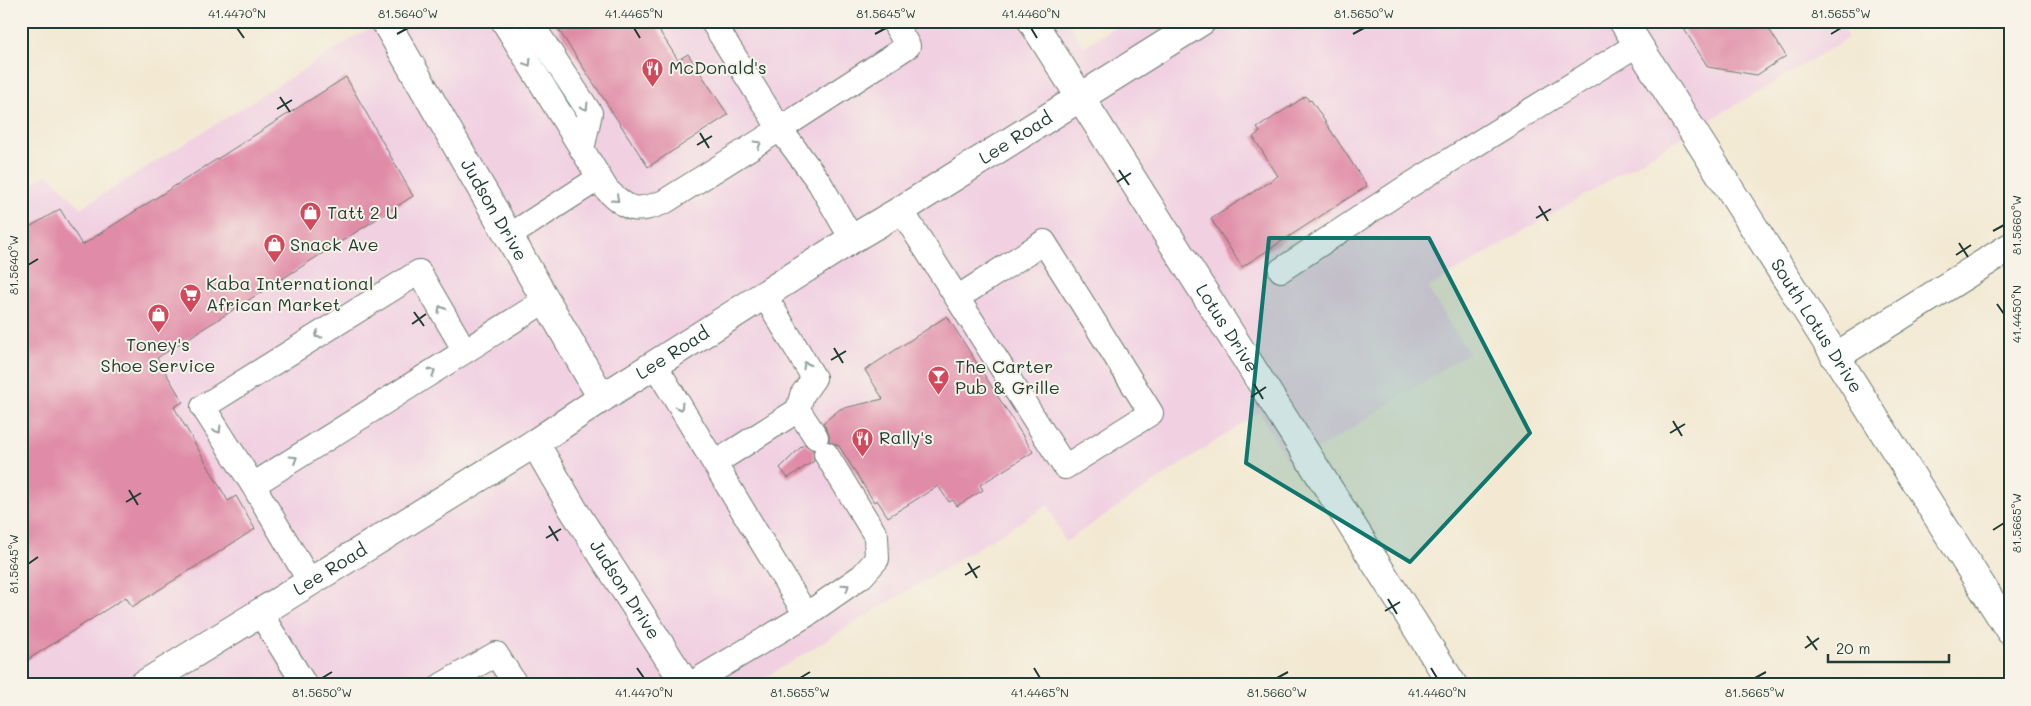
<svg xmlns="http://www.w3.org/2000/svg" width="2031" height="706" font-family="Mali,sans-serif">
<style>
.built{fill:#f1d0e2}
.building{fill:#e08ba7}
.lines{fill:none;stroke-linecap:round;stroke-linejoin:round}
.service-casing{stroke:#69796c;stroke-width:26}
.minor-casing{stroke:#69796c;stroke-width:30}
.secondary-casing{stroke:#69796c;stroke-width:30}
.service{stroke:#fff;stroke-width:24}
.minor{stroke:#fff;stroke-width:28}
.secondary{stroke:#fff;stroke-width:28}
.oneway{stroke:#8f9e9a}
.marked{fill:#0f766e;fill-opacity:0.2;stroke:#0f766e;stroke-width:4;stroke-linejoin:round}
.ticks{fill:none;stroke:#1f3d34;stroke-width:2}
.labels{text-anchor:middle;stroke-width:4;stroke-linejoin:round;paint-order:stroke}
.poi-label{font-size:18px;fill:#1f3d34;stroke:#f7f3e8;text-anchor:start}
.street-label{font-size:18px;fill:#1f3d34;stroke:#f7f3e8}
.neatline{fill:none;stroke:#1f3d34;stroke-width:2}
.ticks-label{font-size:12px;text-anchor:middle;fill:#1f3d34}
</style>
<rect width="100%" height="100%" fill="#f7f3e8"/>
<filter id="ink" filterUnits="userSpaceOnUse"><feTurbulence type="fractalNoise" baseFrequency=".02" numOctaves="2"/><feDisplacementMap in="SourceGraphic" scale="10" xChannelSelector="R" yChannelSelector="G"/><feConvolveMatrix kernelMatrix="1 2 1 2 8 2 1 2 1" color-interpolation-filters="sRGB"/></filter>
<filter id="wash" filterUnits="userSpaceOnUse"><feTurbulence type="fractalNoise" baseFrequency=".0096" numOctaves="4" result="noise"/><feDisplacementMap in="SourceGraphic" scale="20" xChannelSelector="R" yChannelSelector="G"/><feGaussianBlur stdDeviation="1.12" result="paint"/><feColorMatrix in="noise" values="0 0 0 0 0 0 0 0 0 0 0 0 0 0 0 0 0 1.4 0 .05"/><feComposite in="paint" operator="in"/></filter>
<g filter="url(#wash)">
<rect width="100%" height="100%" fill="#f3e9d3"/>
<polygon class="built" points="381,21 1068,21 1083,47 1124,21 1840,21 1848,38 1428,288 1468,353 1291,467 1259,412 1065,542 1048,505 753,685 21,685 21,190 48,174 81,208"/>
<g id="blocks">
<g class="building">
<polygon points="553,21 653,21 678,60 688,54 728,115 648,167"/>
<polygon points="1679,21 1764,21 1786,56 1757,75 1708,67"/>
<polygon points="346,77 413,196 157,358 183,402 174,407 228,501 236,496 255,529 132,607 126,597 21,664 21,232 60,209 82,245"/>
<polygon points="1306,96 1309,101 1311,100 1367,186 1242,267 1211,219 1278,176 1253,137 1260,132 1257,128"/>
<polygon points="947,316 1033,452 980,485 983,490 957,506 953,500 949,502 938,486 888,517 877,500 874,502 839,446 829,441 830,436 823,423 840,409 883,399 865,370"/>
<polygon points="804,444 813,450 814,461 788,478 780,468"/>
</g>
</g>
</g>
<g filter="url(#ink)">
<use href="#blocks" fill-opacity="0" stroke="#69796c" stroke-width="1"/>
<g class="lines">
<defs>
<g id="service">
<path d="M503 21 607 190C629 211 636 213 664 202L780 129 712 21"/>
<polyline points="532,21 533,26 590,113 582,150"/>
<polyline points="901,210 1065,467 1151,413 1044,242 957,298"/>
<polyline points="509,236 599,178"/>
<polyline points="852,239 819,182 780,129 908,46 893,21"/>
<polyline points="1281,270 1399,192 1638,44"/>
<polyline points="765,296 814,378 802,395 798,410 816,437"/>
<polyline points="655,365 806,615 689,685"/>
<polyline points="715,463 798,410"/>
<polyline points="253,485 546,300"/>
<polyline points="310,582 253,485 203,407 419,272 465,351"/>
<polyline points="260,613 305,685"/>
<polyline points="806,615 862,576 877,559 876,536 826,454"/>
<polyline points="442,685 496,654 516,685"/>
</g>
<g id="minor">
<path id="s1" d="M385 21 602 398"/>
<path id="s2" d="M1032 21 1453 685"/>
<path id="s3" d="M1623 21 2010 631"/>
<polyline points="1835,357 2010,247"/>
<path id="s4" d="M535 443 573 509 686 685"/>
</g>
<g id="secondary">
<path id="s5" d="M143 685 535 443 602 398 852 239 901 210 1202 21"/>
</g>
</defs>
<use href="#service" class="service-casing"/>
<use href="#minor" class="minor-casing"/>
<use href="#secondary" class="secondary-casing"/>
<use href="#service" class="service"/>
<use href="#minor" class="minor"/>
<use href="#secondary" class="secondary"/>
</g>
<defs><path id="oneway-chevron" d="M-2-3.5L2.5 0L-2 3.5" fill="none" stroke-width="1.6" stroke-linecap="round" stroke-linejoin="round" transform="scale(1.25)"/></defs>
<g class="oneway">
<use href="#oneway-chevron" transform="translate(528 63) rotate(58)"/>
<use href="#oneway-chevron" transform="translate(585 107) rotate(59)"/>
<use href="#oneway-chevron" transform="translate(758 144) rotate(-32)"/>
<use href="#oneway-chevron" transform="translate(616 199) rotate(42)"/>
<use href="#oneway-chevron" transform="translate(441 309) rotate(-120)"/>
<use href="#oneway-chevron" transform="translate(318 335) rotate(148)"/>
<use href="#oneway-chevron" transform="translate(806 365) rotate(-120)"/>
<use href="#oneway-chevron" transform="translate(432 372) rotate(-32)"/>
<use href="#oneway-chevron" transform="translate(680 407) rotate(59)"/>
<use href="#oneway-chevron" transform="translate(218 430) rotate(58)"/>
<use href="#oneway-chevron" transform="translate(294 459) rotate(-32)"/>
<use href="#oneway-chevron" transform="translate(846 587) rotate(-35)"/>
</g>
</g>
<path class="marked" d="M1269 238H1429L1530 433 1410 562 1246 463Z"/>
<path class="ticks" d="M237 28 244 38M634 28 640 38M1031 28 1037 38M397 34 408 28M875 34 886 28M1353 34 1364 28M1831 34 1841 28M280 97 290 112M277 109 292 100M700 133 709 148M697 145 712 136M1119 170 1129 185M1117 182 1131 173M1539 206 1548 221M1536 218 1551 209M1993 231 2004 225M1959 243 1968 257M1956 255 1971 245M28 265 38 259M1997 304 2004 314M414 312 424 326M412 324 426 314M834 348 843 363M831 360 846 351M1254 384 1263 399M1251 397 1266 387M1673 421 1682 436M1670 433 1685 424M129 490 138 505M126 502 141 493M549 526 558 541M1993 530 2004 523M546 538 561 529M968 563 977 578M28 564 38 557M965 575 980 566M1388 599 1397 614M1385 611 1400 602M1807 636 1817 650M1805 648 1819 638M637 668 644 678M1034 668 1040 678M1431 668 1437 678M322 678 332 672M800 678 810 672M1277 678 1288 672M1755 678 1766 672"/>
<defs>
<symbol id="restaurant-pin" viewBox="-11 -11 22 30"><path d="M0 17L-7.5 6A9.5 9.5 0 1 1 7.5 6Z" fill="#d1495b" stroke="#f7f3e8"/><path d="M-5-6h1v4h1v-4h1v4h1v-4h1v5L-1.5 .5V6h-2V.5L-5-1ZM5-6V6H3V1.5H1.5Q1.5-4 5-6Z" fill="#fff"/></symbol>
<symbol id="shop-pin" viewBox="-11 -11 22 30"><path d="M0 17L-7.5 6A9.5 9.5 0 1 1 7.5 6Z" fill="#d1495b" stroke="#f7f3e8"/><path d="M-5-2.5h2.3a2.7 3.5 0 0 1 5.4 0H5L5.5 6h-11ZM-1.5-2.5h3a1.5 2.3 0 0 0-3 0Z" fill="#fff"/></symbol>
<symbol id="supermarket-pin" viewBox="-11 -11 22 30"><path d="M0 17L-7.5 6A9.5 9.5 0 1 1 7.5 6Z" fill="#d1495b" stroke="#f7f3e8"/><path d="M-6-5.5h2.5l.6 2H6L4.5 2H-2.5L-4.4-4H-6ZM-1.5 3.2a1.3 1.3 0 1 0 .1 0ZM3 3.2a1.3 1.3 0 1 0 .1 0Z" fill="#fff"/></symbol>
<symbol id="bar-pin" viewBox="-11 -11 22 30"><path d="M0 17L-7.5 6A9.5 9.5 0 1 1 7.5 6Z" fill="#d1495b" stroke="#f7f3e8"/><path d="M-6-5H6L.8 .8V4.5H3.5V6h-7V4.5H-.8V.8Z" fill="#fff"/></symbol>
</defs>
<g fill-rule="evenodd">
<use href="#restaurant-pin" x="640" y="56" width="25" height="34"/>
<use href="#shop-pin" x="298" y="200" width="25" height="34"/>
<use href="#shop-pin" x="262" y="232" width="25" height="34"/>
<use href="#supermarket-pin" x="178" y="282" width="25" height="34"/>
<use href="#shop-pin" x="146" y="302" width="25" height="34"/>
<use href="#bar-pin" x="926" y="364" width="25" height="34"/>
<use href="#restaurant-pin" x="850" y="426" width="25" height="34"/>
</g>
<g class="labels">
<g class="poi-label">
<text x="669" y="74">McDonald's</text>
<text x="327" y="219">Tatt 2 U</text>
<text x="290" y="251">Snack Ave</text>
<text x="206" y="290">Kaba International<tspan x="206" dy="21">African Market</tspan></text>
<text x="158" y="351" text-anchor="middle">Toney's<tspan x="158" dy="21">Shoe Service</tspan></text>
<text x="955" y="373">The Carter<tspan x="955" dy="21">Pub &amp; Grille</tspan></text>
<text x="879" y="444">Rally's</text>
</g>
<g class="street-label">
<text dy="6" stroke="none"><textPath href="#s5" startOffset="1030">Lee Road</textPath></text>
<text dy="6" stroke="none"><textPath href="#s1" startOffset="218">Judson Drive</textPath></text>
<text dy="6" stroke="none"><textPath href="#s3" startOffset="361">South Lotus Drive</textPath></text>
<text dy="6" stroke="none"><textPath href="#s2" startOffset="364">Lotus Drive</textPath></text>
<text dy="6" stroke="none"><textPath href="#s5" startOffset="625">Lee Road</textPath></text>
<text dy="6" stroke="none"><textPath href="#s5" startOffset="220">Lee Road</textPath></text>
<text dy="6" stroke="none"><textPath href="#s4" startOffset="172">Judson Drive</textPath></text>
</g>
</g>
<rect width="2031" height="706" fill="none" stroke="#f7f3e8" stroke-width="55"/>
<path d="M1828 654v8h121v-8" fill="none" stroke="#1f3d34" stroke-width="2.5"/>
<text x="1836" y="654" font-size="15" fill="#1f3d34" stroke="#f7f3e8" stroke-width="4" paint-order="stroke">20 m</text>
<rect x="28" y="28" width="1976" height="650" class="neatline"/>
<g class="ticks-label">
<text x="237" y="18">41.4470°N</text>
<text x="408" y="18">81.5640°W</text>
<text x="634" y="18">41.4465°N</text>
<text x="886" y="18">81.5645°W</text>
<text x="1031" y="18">41.4460°N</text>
<text x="1364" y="18">81.5650°W</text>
<text x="1841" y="18">81.5655°W</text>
<text transform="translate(2017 225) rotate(-90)" y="4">81.5660°W</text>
<text transform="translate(14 265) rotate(-90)" y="4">81.5640°W</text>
<text transform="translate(2017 314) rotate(-90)" y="4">41.4450°N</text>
<text transform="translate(2017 523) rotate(-90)" y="4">81.5665°W</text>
<text transform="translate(14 564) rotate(-90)" y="4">81.5645°W</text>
<text x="322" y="697">81.5650°W</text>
<text x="644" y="697">41.4470°N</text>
<text x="800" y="697">81.5655°W</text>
<text x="1040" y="697">41.4465°N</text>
<text x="1277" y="697">81.5660°W</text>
<text x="1437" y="697">41.4460°N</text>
<text x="1755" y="697">81.5665°W</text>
</g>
</svg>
